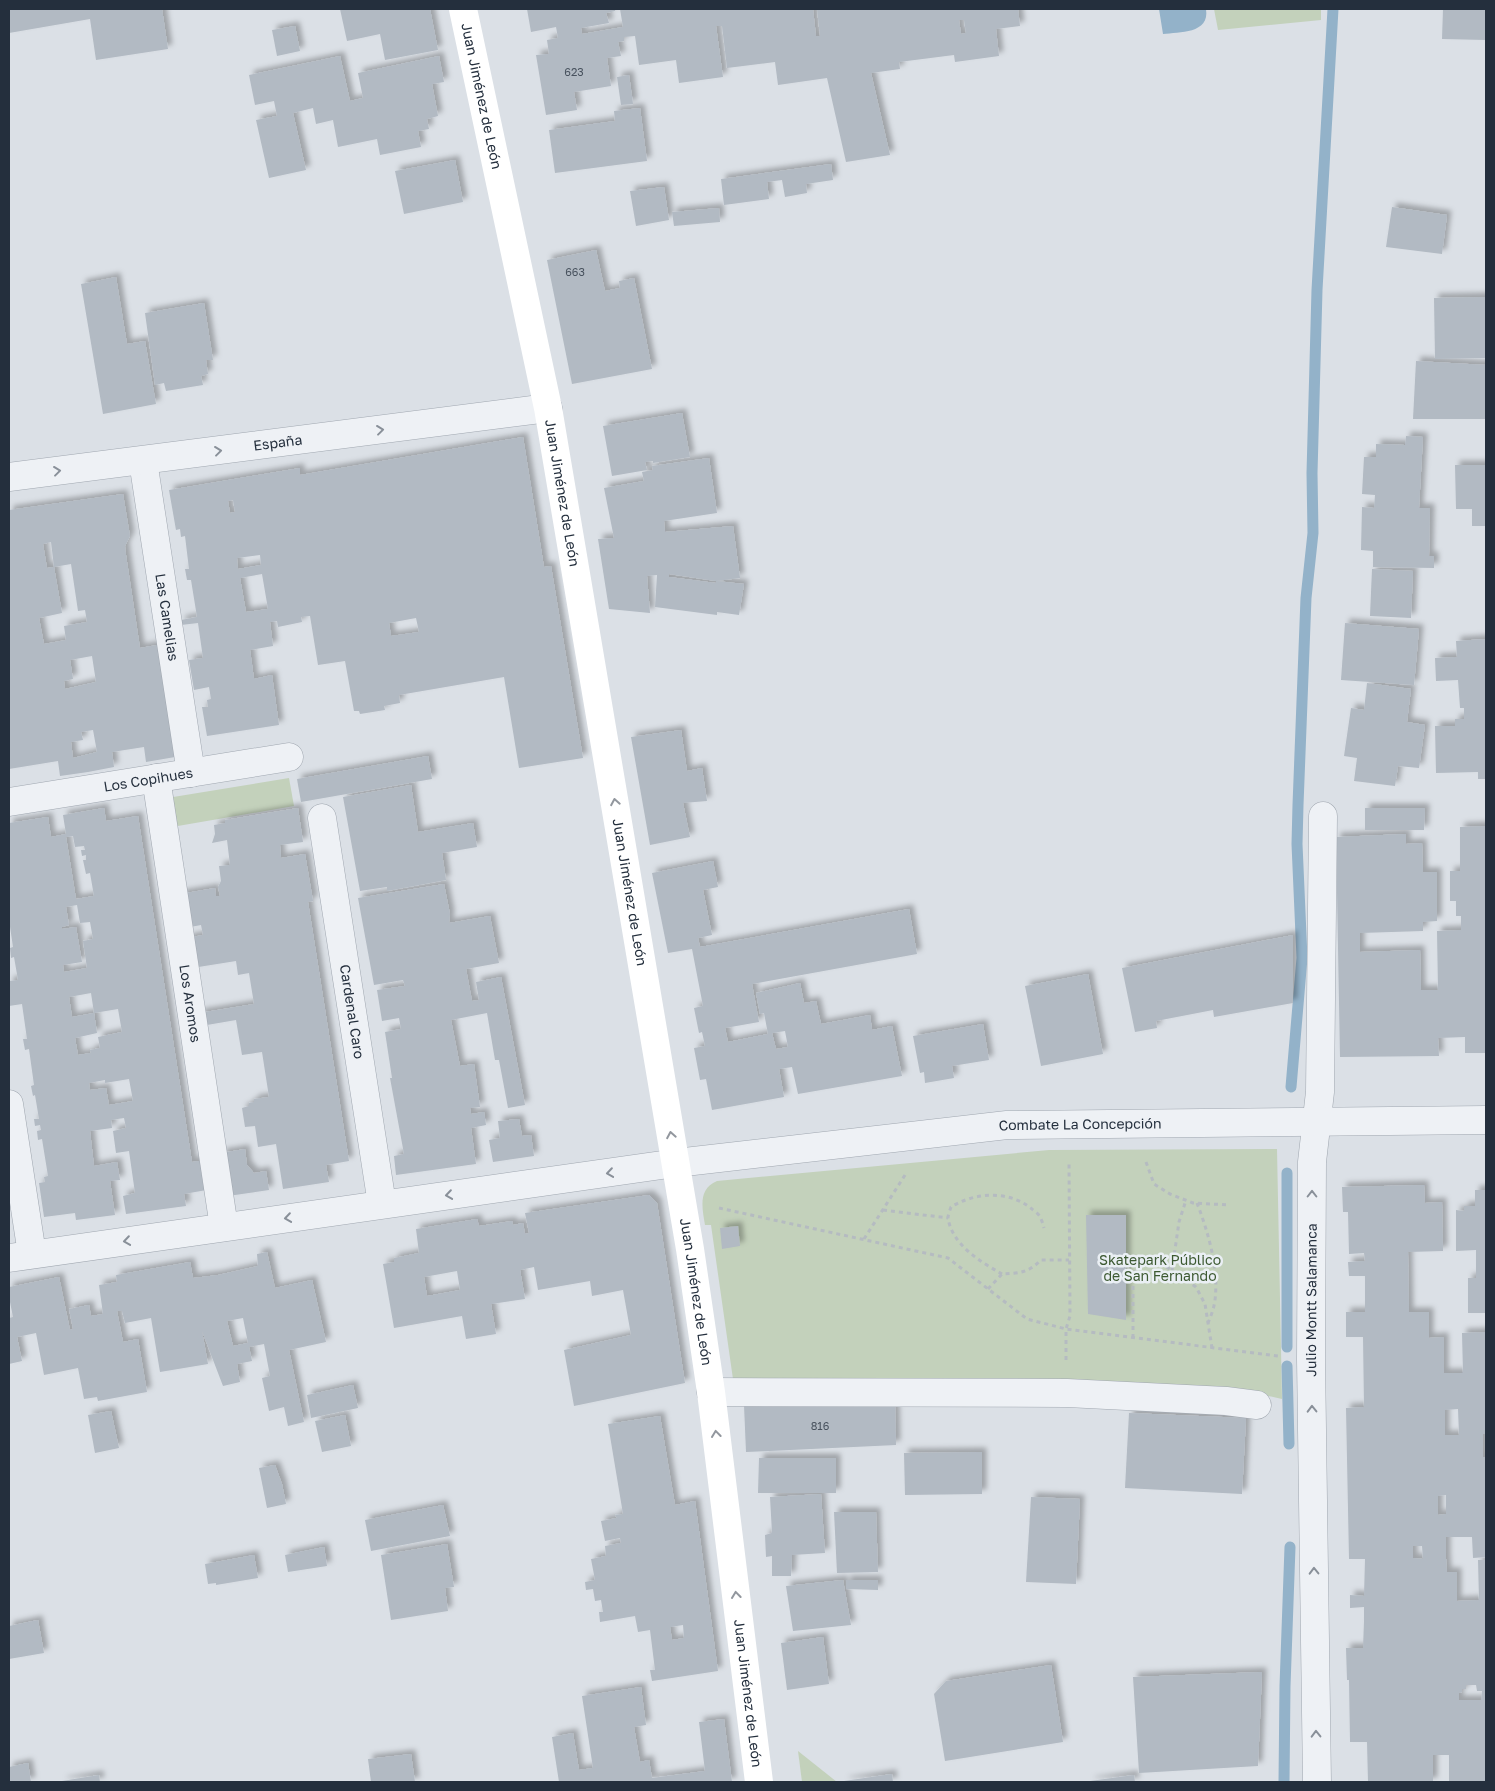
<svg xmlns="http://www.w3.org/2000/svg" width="1495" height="1791" font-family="'Golos Text',sans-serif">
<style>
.green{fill:#c3d1bb}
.water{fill:#93b2c9}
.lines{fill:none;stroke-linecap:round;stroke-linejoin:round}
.stream{stroke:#93b2c9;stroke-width:11}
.building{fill:#b2bac3;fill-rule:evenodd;filter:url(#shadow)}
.pedestrian-casing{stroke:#a0a7b0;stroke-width:29}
.minor-casing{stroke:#a0a7b0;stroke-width:29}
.tertiary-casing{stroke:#a0a7b0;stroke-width:29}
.path{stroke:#b5bbc1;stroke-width:3;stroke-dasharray:4 4;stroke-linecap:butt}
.pedestrian{stroke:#eef1f5;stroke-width:28}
.minor{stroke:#eef1f5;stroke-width:28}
.tertiary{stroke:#eef1f5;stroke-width:28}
.secondary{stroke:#fff;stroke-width:28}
.oneway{stroke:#899099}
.oneway2{stroke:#92979e}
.labels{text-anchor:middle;stroke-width:5;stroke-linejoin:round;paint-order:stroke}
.number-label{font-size:11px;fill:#48525e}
.street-label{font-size:14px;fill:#242f3d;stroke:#eaeff4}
.park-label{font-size:14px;fill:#3c5931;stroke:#eaeff4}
</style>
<defs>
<filter id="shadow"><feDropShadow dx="4.5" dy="-4.5" stdDeviation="2.5" flood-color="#0004"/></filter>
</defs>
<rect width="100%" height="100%" fill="#dbe0e6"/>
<g class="green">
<polygon points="1214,9 1321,9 1321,20 1218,30"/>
<polygon points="289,778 294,806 172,827 167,798"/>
<path d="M1277 1149 1282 1399 1241 1390 945 1379H733L711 1225H705C702 1207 698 1189 717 1181L1049 1150Z"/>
<polygon points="798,1751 837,1782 802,1782"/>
</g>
<path class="water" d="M1159 9H1206C1210 34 1179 32 1163 34Z"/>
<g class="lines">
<g class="stream">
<polyline points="1291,1087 1302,958 1297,844 1298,805 1306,598 1313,533 1312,473 1317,290 1333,9"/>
<polyline points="1287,1173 1287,1347"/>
<polyline points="1287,1366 1289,1444"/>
<polyline points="1284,1782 1285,1686 1290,1547"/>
</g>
</g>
<g class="building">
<polygon points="9,9 162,9 168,49 96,60 90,19 9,33"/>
<polygon points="340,9 430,9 438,50 385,60 380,34 347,41"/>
<path d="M527 9H615V11L606 13 609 23 581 28 582 34 623 27 620 9H813L816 36H820L817 9H1018L1020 26 996 29 999 56 955 62 954 55 899 62 900 69 871 73 890 155 846 162 827 78 778 85 775 62 727 68 722 26H716L723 77 679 83 676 60 639 65 635 36 624 37V41L618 42 621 56 607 58 611 86 574 92 577 110 546 115 536 55 549 54 547 40 558 38 556 27 531 32ZM959 20H964L966 33 961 34Z"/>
<polygon points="1443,9 1486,9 1486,40 1442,39"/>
<polygon points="295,26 300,51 277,56 272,30"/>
<polygon points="340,56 350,101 363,98 358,73 439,56 444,82 432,84 438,116 427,119 429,129 418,131 421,147 380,155 377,139 338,147 333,120 316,124 313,108 293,113 306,170 269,178 256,120 277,116 274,101 255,105 249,75"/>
<polygon points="629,75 633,104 621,105 617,77"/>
<polygon points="640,108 647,161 555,173 549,130 615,121 614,111"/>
<polygon points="455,160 463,202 404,214 395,171"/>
<polygon points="831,164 833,180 806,184 807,193 785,197 782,180 767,182 769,199 724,205 721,179"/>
<polygon points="664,187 669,220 636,226 630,191"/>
<polygon points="1392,207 1447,215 1442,254 1386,247"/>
<polygon points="719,208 720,222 674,226 672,212"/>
<polygon points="596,250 605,291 620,288 619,281 634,278 652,369 572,384 547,260"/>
<polygon points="116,277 127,344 145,341 156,404 103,414 81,284"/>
<polygon points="1486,297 1486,358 1435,359 1434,298"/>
<polygon points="204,303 213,360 206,360 208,374 201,376 203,385 166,391 164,383 155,385 145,313"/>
<polygon points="1416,361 1486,365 1485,419 1413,419"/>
<polygon points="682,413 690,457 653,463 653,461 645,462 647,470 612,476 603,426"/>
<polygon points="1406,436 1423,437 1419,508 1430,508 1429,556 1434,556 1434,568 1373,567 1373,551 1361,550 1362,507 1374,508 1375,495 1362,494 1364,457 1376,457 1376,444 1405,445"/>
<path d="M523 437 544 567 551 566 583 758 519 768 504 677 399 695 400 703 384 706 385 710 360 714 359 711H354L345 661 318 665 310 616 301 617 302 622 278 627 277 621 270 622 273 646 250 650 254 679 272 675 279 725 207 736 202 707H208L207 700 211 699 209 687 194 690 189 660 203 658 198 623 181 625V620L197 617 191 580H187L185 569H189L185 536 181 537 180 529 176 530 169 490 300 468V475ZM233 500 235 512 230 513 228 501ZM260 555 261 565 238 569 237 558ZM262 574 268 609 246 612 240 578ZM416 618 419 632 391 636 389 623Z"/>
<polygon points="709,458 717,513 664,521 665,532 733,526 740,578 716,581 669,574 669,577 716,583 716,581 744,584 739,615 717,612 717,615 655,607 657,575 647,576 650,613 609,609 598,539 614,538 604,488 644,481 642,472 653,470 652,466"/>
<polygon points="1455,465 1486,465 1486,526 1472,526 1472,509 1456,509"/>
<path d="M123 494 130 536 125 546 126 555 140 648 157 645 175 757 146 762 144 747 112 752 114 767 88 772 60 776 58 761 9 769V510ZM51 542 54 567 71 564 78 611 85 610 87 622 64 626 66 640 44 644 39 618 62 613 54 567 47 568 43 544ZM92 656 96 682 65 689 64 681 73 679 70 660ZM93 730 97 752 73 758 71 742 83 740 81 732Z"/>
<polygon points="1372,569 1413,571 1411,618 1370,616"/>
<polygon points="1345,623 1419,629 1414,685 1341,680"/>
<polygon points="1486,639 1486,779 1478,779 1478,772 1436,773 1435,726 1455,726 1455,719 1464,719 1464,708 1460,708 1458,680 1436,681 1435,658 1457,657 1456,641"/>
<polygon points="1367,683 1411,689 1407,722 1425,725 1419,768 1398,766 1395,786 1354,781 1357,758 1344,756 1351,708 1364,710"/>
<polygon points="681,730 687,771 702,768 707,801 683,803 690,837 650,845 631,737"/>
<polygon points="428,756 432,779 301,802 297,779"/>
<polygon points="411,785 418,832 473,823 477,847 442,853 446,880 387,891 387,887 360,891 343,797"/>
<path d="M104 808 106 821 138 816 192 1162 206 1160 212 1189 184 1194 186 1206 126 1214 123 1196 135 1193 129 1151 116 1153 113 1131 126 1128 124 1118 111 1120 112 1128 90 1131 94 1166 117 1162 120 1180 110 1181 115 1215 76 1220 75 1213 44 1217 39 1183 45 1182 44 1177 48 1176 42 1139 38 1140 37 1131 41 1130 40 1125 35 1126 34 1119H39L35 1095 33 1096 31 1086 34 1085 29 1049 25 1050 23 1039H27L22 1004 9 1006V981L18 980 14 957 11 958 10 948 13 947 9 920V823L48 817 51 837 66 834 63 815ZM73 836 75 847 84 846 85 850H81L82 856 86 855V860H83L86 874 90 873 94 896 76 899 66 837ZM77 905 80 923 90 922 93 939 83 941 87 968 64 972 63 965 82 962 76 927 62 929V927L69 925 66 907ZM91 993 94 1013 118 1009 122 1032 98 1037 100 1048 90 1050 91 1053 78 1055 75 1038 97 1033 94 1013 72 1017 69 997ZM129 1079 133 1101 109 1105 106 1088 90 1090 89 1083 105 1080V1083Z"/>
<polygon points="298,808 303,842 280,845 281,858 305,854 313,901 308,902 349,1161 326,1165 329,1182 283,1189 276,1144 258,1147 255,1126 245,1127 242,1108 249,1106 249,1103 254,1102 254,1099 269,1097 262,1052 242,1055 236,1020 201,1026 199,1013 254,1004 249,973 238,975 236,961 192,968 187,938 203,935 201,925 185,928 180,894 215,888 216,896 220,896 218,887 221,881 219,866 230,865 227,840 212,843 215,834 214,825 225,823 225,820"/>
<polygon points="1365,808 1425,808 1424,830 1365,830"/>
<polygon points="1486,826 1486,1053 1465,1053 1465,1037 1438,1038 1439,1056 1340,1057 1336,837 1406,834 1406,844 1422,843 1423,872 1437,872 1437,921 1423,922 1423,931 1360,933 1360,952 1420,950 1421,990 1438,990 1437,931 1461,930 1461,916 1456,916 1456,901 1450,901 1450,871 1460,871 1460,827"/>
<path d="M713 861 718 887 703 890 712 935 698 938 700 947 909 909 917 954 752 984 759 1022 725 1028 728 1042 768 1034 764 1013 760 1014 756 993 800 983 804 1003 816 1001 821 1024 870 1015 872 1030 892 1026 902 1076 798 1094 792 1067 779 1069 784 1097 712 1110 706 1079 700 1080 694 1048 705 1046 702 1032 699 1033 694 1008 703 1006 692 949 668 953 652 873ZM785 1031 788 1047 776 1049 772 1033Z"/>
<polygon points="444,884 450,914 449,923 490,916 499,963 466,969 472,1001 479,1000 476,982 501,977 525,1105 508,1108 499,1060 495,1060 487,1013 451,1020 460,1066 474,1064 480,1107 470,1108 471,1114 484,1112 486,1125 471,1128 476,1164 396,1175 394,1156 404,1154 390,1078 392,1078 385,1032 401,1029 399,1018 382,1021 377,990 405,986 403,980 374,985 358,898"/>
<polygon points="1293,935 1293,1003 1214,1017 1213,1010 1156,1021 1157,1028 1135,1032 1122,968"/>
<polygon points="1088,974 1103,1054 1041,1066 1025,986"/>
<polygon points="983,1024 989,1060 952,1066 954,1078 925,1083 924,1072 920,1073 913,1036"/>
<polygon points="519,1119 522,1136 531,1135 534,1156 493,1162 489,1140 500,1138 498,1121"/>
<polygon points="245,1149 247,1165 254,1173 266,1171 269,1190 228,1196 221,1153"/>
<path d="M1424 1185 1425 1203 1442 1202 1443 1251 1408 1252 1409 1312H1429V1338L1444 1337V1373H1463L1462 1333 1486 1332V1434H1483V1457H1486V1557L1473 1558 1472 1537H1446V1558L1447 1572H1457V1601L1479 1600 1478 1560H1486V1782H1449V1755H1433V1782H1368L1367 1742H1350L1349 1680H1347L1346 1648H1363L1364 1621V1607L1350 1608V1595L1364 1596 1365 1559H1349L1346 1408 1364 1407 1363 1337H1346V1312H1365V1276H1349L1348 1262 1365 1261 1364 1253 1349 1254 1348 1212H1343L1342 1187ZM1458 1409 1459 1435H1445V1410ZM1446 1495V1514L1438 1515V1496ZM1413 1546H1422L1423 1559 1413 1558ZM1466 1685H1476L1477 1691H1482L1481 1700H1459V1693L1462 1692V1689H1466Z"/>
<polygon points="1475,1190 1486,1190 1486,1313 1468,1313 1468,1278 1476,1278 1476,1250 1456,1251 1456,1210 1464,1211 1464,1206 1475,1206"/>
<path d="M649 1195 657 1203 685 1383 574 1406 564 1350 631 1335 623 1290 592 1296 590 1281 538 1290 534 1267 520 1270 525 1299 491 1304 496 1334 466 1339 462 1316 394 1328 383 1264 394 1262V1258L419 1253 416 1229 477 1219 479 1226 512 1221 513 1225 523 1223 525 1234 529 1233 525 1213ZM457 1271 460 1290 427 1296 424 1277Z"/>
<polygon points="1086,1215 1126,1215 1126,1320 1088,1314"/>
<polygon points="738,1226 740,1246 722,1249 720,1228"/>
<path d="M267 1252 275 1288 312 1280 326 1342 289 1350 304 1422 288 1426 284 1407 269 1411 262 1378 270 1376 264 1344 249 1347 252 1361 237 1364 240 1382 223 1386 202 1331 208 1364 160 1372 151 1318 125 1323 122 1311H117L123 1342 138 1339 147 1392 98 1401 97 1397 84 1399 78 1368 44 1375 36 1333 17 1337 22 1361 9 1364V1318L13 1317 9 1297V1287L59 1277 70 1330 73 1329 69 1309 89 1305 91 1316 103 1314 99 1285 117 1282 116 1275 190 1262 193 1278 218 1275 258 1266 257 1254ZM243 1318 248 1343 233 1346 227 1321Z"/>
<polygon points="353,1385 358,1408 311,1418 307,1395"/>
<polygon points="895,1401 896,1445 746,1452 744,1405"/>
<polygon points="111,1411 119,1448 95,1453 88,1415"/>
<polygon points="1129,1413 1246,1418 1242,1494 1125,1488"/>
<polygon points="345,1415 351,1446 322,1452 315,1421"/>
<path d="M660 1416 675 1505 695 1501 718 1671 652 1681 650 1670H655L650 1630 638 1632 635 1616 600 1622 599 1612H603L601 1600 595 1601 593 1589 586 1590 585 1582 595 1580 591 1559 606 1556 605 1546 621 1543 620 1538 605 1541 601 1521 617 1518 615 1515 623 1514 608 1424ZM683 1625 684 1638 672 1640 670 1627Z"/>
<polygon points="982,1452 982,1494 905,1495 904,1453"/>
<polygon points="759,1458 836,1458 836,1493 758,1493"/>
<polygon points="275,1465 282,1484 286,1504 267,1508 259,1468"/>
<polygon points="821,1494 825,1553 792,1555 791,1576 772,1576 772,1556 766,1557 765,1535 772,1533 770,1497"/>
<polygon points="1031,1497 1080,1499 1076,1584 1026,1582"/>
<polygon points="443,1505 450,1536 371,1551 365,1520"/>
<polygon points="834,1512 876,1512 878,1572 837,1573"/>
<polygon points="447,1544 454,1587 445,1588 448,1611 391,1620 381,1555"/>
<polygon points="324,1547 327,1566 288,1572 285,1555"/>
<polygon points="254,1555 258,1578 216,1585 216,1583 208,1584 205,1564"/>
<polygon points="843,1580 851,1625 793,1631 786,1586"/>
<polygon points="846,1580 878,1580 878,1590 846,1589"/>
<polygon points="38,1620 44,1653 9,1659 9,1626"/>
<polygon points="823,1637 829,1684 787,1690 781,1643"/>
<polygon points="1051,1665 1063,1742 945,1761 934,1694 946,1681"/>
<polygon points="1262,1672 1258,1766 1139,1773 1133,1677"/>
<polygon points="641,1687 646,1725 634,1727 640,1762 649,1760 652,1778 705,1771 699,1722 724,1719 732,1782 559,1782 552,1737 573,1733 579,1770 593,1768 582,1696"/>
<polygon points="411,1754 415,1782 371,1782 368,1759"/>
<polygon points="28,1763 31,1782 9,1782 9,1767"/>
<polygon points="892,1774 893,1782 845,1782 844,1781"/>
<polygon points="99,1775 100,1782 62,1782 62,1781"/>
<polygon points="1134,1775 1135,1782 1090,1782 1090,1781"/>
</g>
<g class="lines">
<defs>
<g id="pedestrian">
<path id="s1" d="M156 778 224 1227"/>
</g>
<g id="minor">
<path id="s2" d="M143 461 191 773"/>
<path id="s3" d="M9 477 548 408"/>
<path id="s4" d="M9 802 289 757"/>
<path id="s5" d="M322 818 382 1204"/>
<polyline points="9,1104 32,1254"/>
<polyline points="711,1392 1067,1393 1226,1401 1257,1405"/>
<path id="s6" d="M1317 1782 1311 1359 1312 1162 1320 1092 1323 816"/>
</g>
<g id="tertiary">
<path id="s7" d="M9 1258 676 1163 1007 1125 1486 1120"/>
</g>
</defs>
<use href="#pedestrian" class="pedestrian-casing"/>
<use href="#minor" class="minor-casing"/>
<use href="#tertiary" class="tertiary-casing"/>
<g class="path">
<polyline points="1146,1162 1154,1184 1170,1194 1193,1203 1230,1205"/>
<path d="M1197 1203C1208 1232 1219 1268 1215 1300 1214 1308 1211 1316 1208 1323"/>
<polyline points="719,1208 948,1258 1027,1319 1066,1329 1278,1356"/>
<polyline points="883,1210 948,1218"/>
<polyline points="864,1239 907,1172"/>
<polyline points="1172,1270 1179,1222 1186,1200"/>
<path d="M1002 1274C981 1262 952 1245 948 1218 948 1215 950 1210 951 1207 975 1192 1009 1190 1032 1209 1034 1211 1039 1214 1040 1217 1042 1220 1043 1225 1044 1228"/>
<path d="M988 1289 1002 1274C1020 1273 1028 1273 1041 1260H1069"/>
<polyline points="1133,1338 1133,1283 1137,1265 1161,1263 1196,1287 1205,1304 1212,1348"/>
<polyline points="1066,1360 1066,1329 1070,1316 1069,1161"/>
</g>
<use href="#pedestrian" class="pedestrian"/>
<use href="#minor" class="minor"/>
<use href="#tertiary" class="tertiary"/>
<path class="secondary" id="s8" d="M463 9 548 408 690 1249 711 1392 759 1782"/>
</g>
<defs><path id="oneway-chevron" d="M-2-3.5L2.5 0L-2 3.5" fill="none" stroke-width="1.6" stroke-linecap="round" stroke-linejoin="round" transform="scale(1.25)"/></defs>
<g class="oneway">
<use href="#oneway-chevron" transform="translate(380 430) rotate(-7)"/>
<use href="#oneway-chevron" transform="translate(218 451) rotate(-7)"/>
<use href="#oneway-chevron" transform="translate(57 471) rotate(-7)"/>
<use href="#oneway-chevron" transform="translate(610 1173) rotate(172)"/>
<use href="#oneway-chevron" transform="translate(1312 1194) rotate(-90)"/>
<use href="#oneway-chevron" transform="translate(449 1195) rotate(172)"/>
<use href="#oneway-chevron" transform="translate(288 1218) rotate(172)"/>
<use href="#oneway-chevron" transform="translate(127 1241) rotate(172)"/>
<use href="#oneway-chevron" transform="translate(1312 1409) rotate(-91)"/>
<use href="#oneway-chevron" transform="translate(1314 1571) rotate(-91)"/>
<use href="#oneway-chevron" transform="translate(1316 1734) rotate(-91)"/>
</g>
<g class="oneway2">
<use href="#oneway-chevron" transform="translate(615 802) rotate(-100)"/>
<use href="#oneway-chevron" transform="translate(671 1135) rotate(-100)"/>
<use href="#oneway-chevron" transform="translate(716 1434) rotate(-97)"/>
<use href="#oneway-chevron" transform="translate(736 1595) rotate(-97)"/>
</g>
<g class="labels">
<g class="number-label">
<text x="574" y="76">623</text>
<text x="575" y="276">663</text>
<text x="820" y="1430">816</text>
</g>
<g class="street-label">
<text dy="5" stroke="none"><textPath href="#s8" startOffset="89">Juan Jiménez de León</textPath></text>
<text dy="5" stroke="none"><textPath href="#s3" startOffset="271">España</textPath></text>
<text dy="5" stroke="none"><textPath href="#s8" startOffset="494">Juan Jiménez de León</textPath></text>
<text dy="5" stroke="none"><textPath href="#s2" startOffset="158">Las Camelias</textPath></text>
<text dy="5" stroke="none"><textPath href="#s4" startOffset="141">Los Copihues</textPath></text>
<text dy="5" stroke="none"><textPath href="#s8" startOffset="899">Juan Jiménez de León</textPath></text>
<text dy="5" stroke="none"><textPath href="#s1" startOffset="228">Los Aromos</textPath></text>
<text dy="5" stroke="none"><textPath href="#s5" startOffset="196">Cardenal Caro</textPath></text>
<text dy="5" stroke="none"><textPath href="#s7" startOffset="1080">Combate La Concepción</textPath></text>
<text dy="5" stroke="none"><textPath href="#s8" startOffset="1304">Juan Jiménez de León</textPath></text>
<text dy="5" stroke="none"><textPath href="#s6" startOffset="482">Julio Montt Salamanca</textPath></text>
<text dy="5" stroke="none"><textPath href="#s8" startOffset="1709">Juan Jiménez de León</textPath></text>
</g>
<g class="park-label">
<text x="1160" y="1265">Skatepark Público<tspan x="1160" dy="16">de San Fernando</tspan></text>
</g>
</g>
<rect width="1495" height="1791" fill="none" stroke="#242f3d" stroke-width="20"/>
</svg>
